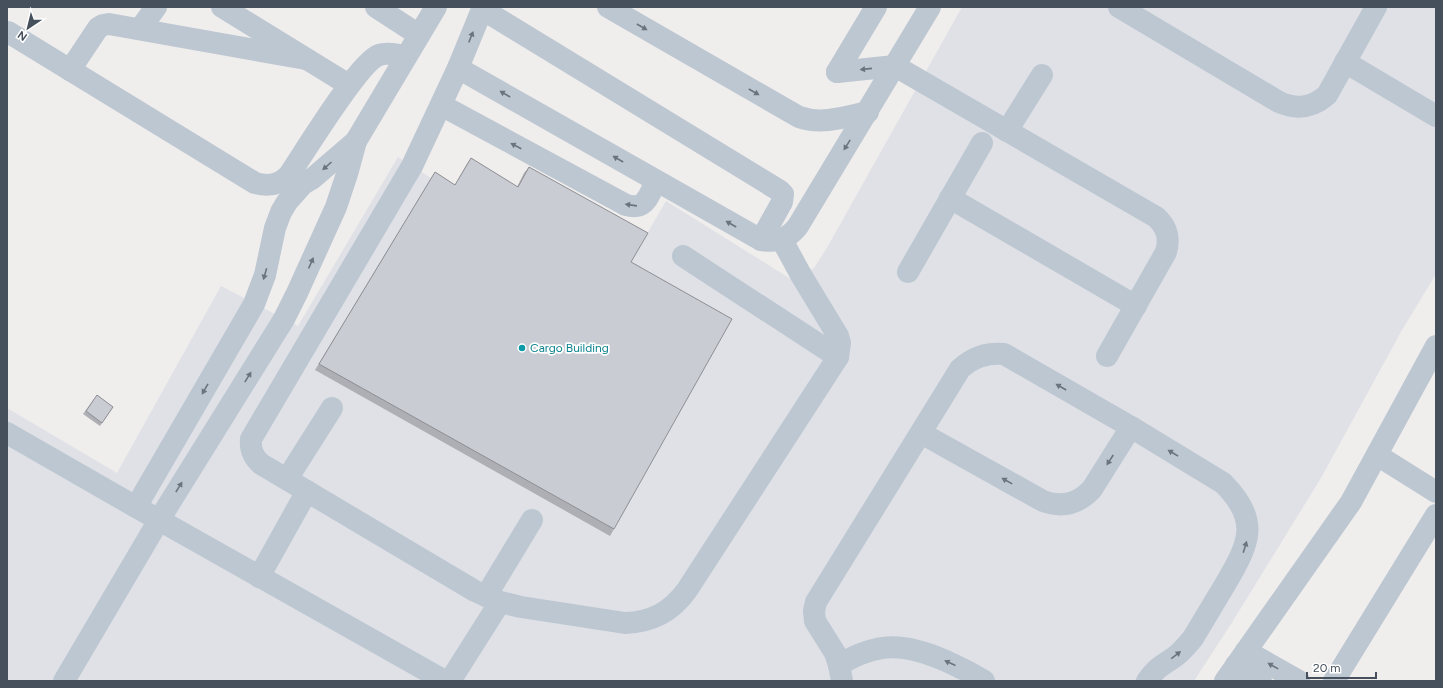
<svg xmlns="http://www.w3.org/2000/svg" width="1443" height="688" font-family="Figtree,sans-serif">
<style>
.airport{fill:#dfe1e6}
.lines{fill:none;stroke-linecap:round;stroke-linejoin:round}
.minor{stroke:#bdc7d1;stroke-width:22}
.wall{fill:#aeafb5}
.building{fill:#caccd3;stroke:#8d8f94}
.oneway{fill:#69747f}
.culture-dot{fill:#0f9aa8;stroke:#fff;stroke-width:1.5}
.labels{text-anchor:middle;stroke-width:3.5;stroke-linejoin:round;paint-order:stroke}
.culture-label{font-size:12px;fill:#0d838f;stroke:#fff;text-anchor:start}
</style>
<rect width="100%" height="100%" fill="#f0eded"/>
<polygon class="airport" points="962,7 1436,7 1436,274 1402,330 1321,478 1231,624 1194,681 7,681 7,408 117,473 221,286 298,326 398,157 451,191 467,164 513,193 644,239 666,201 789,278 801,275 814,268 828,246"/>
<g class="lines">
<g class="minor">
<polyline points="222,7 349,85"/>
<polyline points="376,7 419,35"/>
<path d="M483 7 458 68 412 166 251 439C250 450 253 457 261 464L475 591 500 602 521 607 625 623C652 622 671 612 687 590L838 357 840 343 838 336 801 275 782 240"/>
<path d="M608 7 799 117C822 125 845 117 868 112"/>
<path d="M1119 7 1279 102C1297 110 1312 108 1327 95L1376 7"/>
<polyline points="482,9 780,191 783,194 782,202 761,240"/>
<polyline points="140,29 156,7"/>
<path d="M8 32 255 183C269 187 279 185 289 175 304 153 359 62 379 55 387 52 398 55 406 56"/>
<polyline points="1345,62 1436,116"/>
<path d="M458 68 761 240C777 243 788 239 798 226L930 7"/>
<polyline points="70,70 98,28 103,25 109,24 306,59"/>
<path d="M837 72 895 66 1156 217C1167 227 1170 238 1166 252L1107 356"/>
<polyline points="837,72 876,7"/>
<path d="M441 105 626 205C646 211 649 195 656 181"/>
<polyline points="1007,131 1042,75"/>
<polyline points="950,198 1136,306"/>
<polyline points="683,256 838,357"/>
<polyline points="908,272 982,143"/>
<polyline points="7,433 136,507 445,681"/>
<path d="M921 433 1043 501C1062 508 1078 504 1092 489L1131 427"/>
<polyline points="1377,455 1436,492"/>
<polyline points="287,479 332,408"/>
<polyline points="136,507 254,304 265,275 275,228 281,212 287,202 303,184 313,178 356,141"/>
<polyline points="259,577 307,491"/>
<polyline points="486,596 532,520"/>
<polyline points="1246,651 1299,681"/>
<path d="M839 665C878 641 905 643 946 661 959 667 972 673 984 681"/>
<polyline points="1236,665 1261,681"/>
<polyline points="64,681 159,520 284,319 297,293 336,207 347,174 356,141 436,7"/>
<polyline points="450,681 500,602"/>
<path d="M842 681 839 665 835 653 815 621 814 611 816 602 960 369C973 357 986 353 1004 354L1131 427 1223 483C1260 520 1250 542 1226 583 1215 601 1204 620 1193 638 1187 645 1181 653 1173 658 1160 667 1156 668 1147 681"/>
<polyline points="1225,681 1351,502 1436,346"/>
<polyline points="1334,681 1436,515"/>
</g>
</g>
<g class="wall">
<polygon points="471,158 517,187 524,173 529,167 631,262 614,529 610,536 315,370 435,172 455,185 467,164"/>
<polygon points="97,395 113,407 100,426 83,414"/>
</g>
<g class="building">
<polygon points="471,158 518,187 529,167 648,233 631,262 732,319 614,529 319,364 435,172 455,185"/>
<polygon points="97,395 113,407 102,423 86,411"/>
</g>
<defs><path id="oneway-solid" d="M-6-.8H1V-3.2L6.5 0L1 3.2V.8H-6Z"/></defs>
<g class="oneway">
<use href="#oneway-solid" transform="translate(642 27) rotate(30)"/>
<use href="#oneway-solid" transform="translate(471 37) rotate(-68)"/>
<use href="#oneway-solid" transform="translate(866 69) rotate(174)"/>
<use href="#oneway-solid" transform="translate(754 92) rotate(30)"/>
<use href="#oneway-solid" transform="translate(505 94) rotate(-150)"/>
<use href="#oneway-solid" transform="translate(847 145) rotate(122)"/>
<use href="#oneway-solid" transform="translate(516 146) rotate(-152)"/>
<use href="#oneway-solid" transform="translate(618 159) rotate(-150)"/>
<use href="#oneway-solid" transform="translate(327 166) rotate(138)"/>
<use href="#oneway-solid" transform="translate(631 205) rotate(-172)"/>
<use href="#oneway-solid" transform="translate(731 224) rotate(-150)"/>
<use href="#oneway-solid" transform="translate(311 263) rotate(-66)"/>
<use href="#oneway-solid" transform="translate(265 274) rotate(106)"/>
<use href="#oneway-solid" transform="translate(248 377) rotate(-58)"/>
<use href="#oneway-solid" transform="translate(1061 387) rotate(-150)"/>
<use href="#oneway-solid" transform="translate(205 389) rotate(120)"/>
<use href="#oneway-solid" transform="translate(1173 453) rotate(-149)"/>
<use href="#oneway-solid" transform="translate(1110 460) rotate(123)"/>
<use href="#oneway-solid" transform="translate(1007 481) rotate(-151)"/>
<use href="#oneway-solid" transform="translate(179 487) rotate(-58)"/>
<use href="#oneway-solid" transform="translate(1245 547) rotate(-73)"/>
<use href="#oneway-solid" transform="translate(1176 655) rotate(-38)"/>
<use href="#oneway-solid" transform="translate(950 663) rotate(-156)"/>
<use href="#oneway-solid" transform="translate(1273 666) rotate(-151)"/>
</g>
<circle class="culture-dot" cx="522" cy="348" r="4"/>
<g class="labels">
<g class="culture-label">
<text x="530" y="352">Cargo Building</text>
</g>
</g>
<rect width="1443" height="688" fill="none" stroke="#45505c" stroke-width="16"/>
<g transform="translate(28 28) rotate(215)" stroke="#ffffff" stroke-width="3" paint-order="stroke">
<path d="M0-3L7 15L0 10L-7 15Z" fill="#45505c"/>
<text y="-6" font-size="11" font-weight="bold" text-anchor="middle" fill="#45505c">N</text>
</g>
<path d="M1307 672v6h69v-6" fill="none" stroke="#45505c" stroke-width="2"/>
<text x="1313" y="672" font-size="12" fill="#45505c" stroke="#ffffff" stroke-width="3" paint-order="stroke">20 m</text>
</svg>
